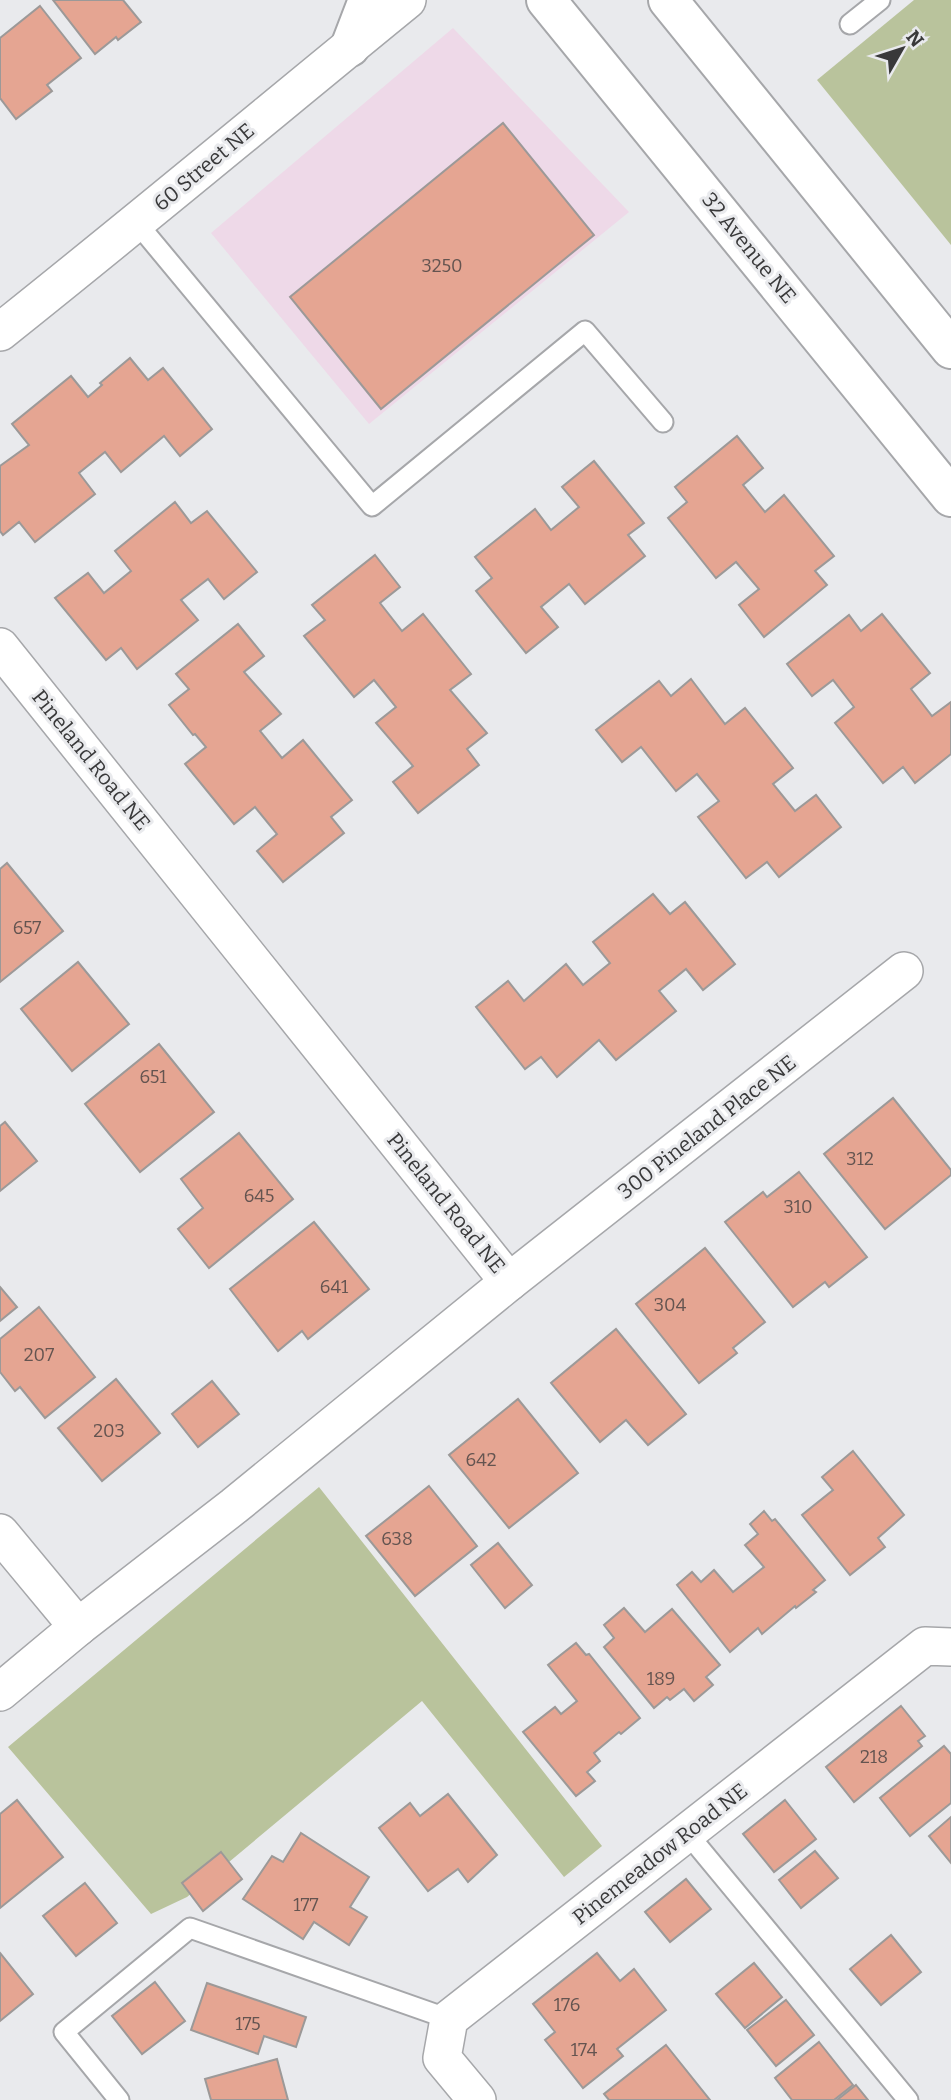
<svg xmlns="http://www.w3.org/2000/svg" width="951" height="2100" font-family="Bitter,serif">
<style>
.commercial{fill:#eed9e8}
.green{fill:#b9c39c}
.building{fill:#e5a592;stroke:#9c9998;stroke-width:2}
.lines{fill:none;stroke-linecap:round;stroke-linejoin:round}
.lane-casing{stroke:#a6a7aa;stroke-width:23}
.street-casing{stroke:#a6a7aa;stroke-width:40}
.secondary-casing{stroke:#a6a7aa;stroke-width:42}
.lane{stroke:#fff;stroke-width:19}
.street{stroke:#fff;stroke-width:37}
.secondary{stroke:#fff;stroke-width:38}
.labels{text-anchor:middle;stroke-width:6;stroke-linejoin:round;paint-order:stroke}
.number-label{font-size:18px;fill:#645450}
.street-label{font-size:21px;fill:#39393a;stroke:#e9eaed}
</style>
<rect width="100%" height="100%" fill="#e9eaed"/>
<polygon class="commercial" points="453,28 629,212 369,424 211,233"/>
<g class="green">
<polygon points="914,0 951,0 951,245 817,80"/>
<polygon points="319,1487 602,1846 564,1877 422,1701 187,1897 151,1914 8,1747"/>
</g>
<g class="building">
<polygon points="53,0 123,0 141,22 118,40 116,37 95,54"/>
<polygon points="40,6 81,58 47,85 52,91 16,119 0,98 0,38"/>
<polygon points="503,123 594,235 381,409 290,297"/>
<polygon points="130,358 148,380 163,368 212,429 180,456 164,436 121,472 105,452 79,473 95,494 35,542 19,522 3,535 0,531 0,466 29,445 12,424 71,376 88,397 102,385 100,383"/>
<polygon points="737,436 763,468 743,485 765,512 784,495 834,556 815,571 827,585 764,637 739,605 759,589 736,562 716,578 668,518 687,502 675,487"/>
<polygon points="594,461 644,523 628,535 645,556 585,604 569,584 541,607 558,627 526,653 476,591 492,578 475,557 535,509 551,530 579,507 562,487"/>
<polygon points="175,502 191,523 207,511 257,572 224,599 208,579 181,600 198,620 137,669 121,648 106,660 55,598 88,573 104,593 131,571 115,551"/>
<polygon points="375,555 400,587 380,603 402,631 423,614 471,674 450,690 487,733 467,749 479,765 418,813 393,782 413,766 376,723 396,707 374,680 354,697 304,636 325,620 312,605"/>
<polygon points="882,614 930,673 911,689 932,716 951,702 951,754 915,783 903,767 883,783 835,723 854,707 833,680 812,696 787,664 849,615 861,631"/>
<polygon points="238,624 264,656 244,672 281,714 260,731 282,758 303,740 352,800 331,817 344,833 283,882 257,851 277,834 255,807 234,824 185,764 206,747 195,734 193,735 169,705 189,689 176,674"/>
<polygon points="691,679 725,724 745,708 793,768 773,784 795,811 816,795 841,827 779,877 767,862 746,878 698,817 719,801 697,774 676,791 641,747 622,762 596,730 659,681 671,696"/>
<polygon points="7,863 63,931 0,982 0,869"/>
<polygon points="653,894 670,914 685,902 735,964 703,990 686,969 659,991 676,1011 616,1060 599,1040 557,1077 541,1057 525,1069 476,1007 508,981 524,1001 566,964 583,985 610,963 593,942"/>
<polygon points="78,962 129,1024 72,1071 21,1009"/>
<polygon points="159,1044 214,1112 140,1172 85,1104"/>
<polygon points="893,1098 951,1170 951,1175 885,1229 824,1154"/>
<polygon points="5,1122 37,1161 0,1191 0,1126"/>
<polygon points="239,1133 293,1199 209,1268 178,1229 203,1208 181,1179"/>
<polygon points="799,1172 867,1257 829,1287 825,1282 793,1307 725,1222 763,1192 767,1197"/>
<polygon points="314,1222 369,1289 308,1339 302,1331 278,1351 230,1289"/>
<polygon points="705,1248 765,1322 733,1348 737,1353 699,1383 636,1304"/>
<polygon points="0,1287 17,1307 0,1321"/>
<polygon points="39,1307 95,1377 45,1418 20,1387 15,1391 0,1372 0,1339"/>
<polygon points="616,1329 686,1414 648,1445 626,1420 600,1442 551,1383"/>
<polygon points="116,1379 160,1433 102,1481 58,1428"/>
<polygon points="212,1381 239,1414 198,1447 172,1414"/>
<polygon points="518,1399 578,1473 509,1528 449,1455"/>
<polygon points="853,1451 904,1515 878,1538 885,1547 850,1575 802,1515 833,1490 822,1477"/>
<polygon points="429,1486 477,1546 415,1596 366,1536"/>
<polygon points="764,1511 772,1521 775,1519 825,1580 813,1590 816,1592 796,1608 795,1606 762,1634 758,1628 730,1652 677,1585 692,1572 701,1582 714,1570 733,1592 764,1567 745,1545 758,1534 750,1524"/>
<polygon points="498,1543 532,1585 505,1608 471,1565"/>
<polygon points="624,1608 645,1632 672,1609 720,1665 706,1677 713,1685 694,1701 684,1689 670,1700 667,1697 654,1708 604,1647 614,1638 604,1625"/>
<polygon points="576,1643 586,1655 589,1654 640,1718 621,1734 619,1732 594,1753 600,1761 587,1772 595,1781 576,1796 523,1732 555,1707 561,1714 577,1701 548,1665"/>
<polygon points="901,1706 925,1736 918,1741 922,1746 854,1802 826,1767"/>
<polygon points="944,1746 951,1754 951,1803 910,1836 880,1798"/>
<polygon points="448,1794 497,1855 468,1882 458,1869 428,1891 379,1828 410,1803 420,1816"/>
<polygon points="17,1800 63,1857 0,1908 0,1814"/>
<polygon points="785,1800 816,1839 774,1872 743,1834"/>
<polygon points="951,1817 951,1863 929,1836"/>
<polygon points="301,1833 369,1877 350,1907 367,1917 349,1945 314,1922 303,1939 243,1899 272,1856 283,1862"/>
<polygon points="815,1851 838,1878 801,1908 779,1880"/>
<polygon points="221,1852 242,1879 203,1911 182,1883"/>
<polygon points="686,1879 711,1909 670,1942 645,1912"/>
<polygon points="85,1883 117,1923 76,1956 43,1916"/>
<polygon points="891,1935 921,1972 881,2005 850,1969"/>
<polygon points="0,1953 33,1994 0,2021"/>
<polygon points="597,1953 620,1981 634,1969 666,2010 617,2049 623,2056 583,2088 545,2040 555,2032 533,2004"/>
<polygon points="754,1963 782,1997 745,2028 716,1994"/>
<polygon points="155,1982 185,2021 142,2054 112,2016"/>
<polygon points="207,1983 306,2017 296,2047 264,2036 258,2054 191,2030"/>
<polygon points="786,2000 814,2035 776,2066 747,2030"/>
<polygon points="819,2042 853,2085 834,2100 792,2100 775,2078"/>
<polygon points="666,2045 710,2100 609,2100 604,2094"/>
<polygon points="277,2059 288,2100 211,2100 205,2079"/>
<polygon points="856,2085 868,2100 837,2100"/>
</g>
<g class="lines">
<defs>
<g id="lane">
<polyline points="850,24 880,0"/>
<polyline points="137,223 372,506 585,331 663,422"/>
<polyline points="687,1833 908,2100"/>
<polyline points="119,2100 64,2032 190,1928 449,2019"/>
</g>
<g id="street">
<path d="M0 332C137 223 271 111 407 0"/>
<polyline points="0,647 509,1282 234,1506 78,1627 0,1692"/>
<polyline points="509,1282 904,971"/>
<polyline points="0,1533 78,1627"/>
<polyline points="477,2100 442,2058 449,2019 925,1646 951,1647"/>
</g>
<g id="secondary">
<polyline points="546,0 951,497"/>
<polyline points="668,0 951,349"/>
<polyline points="350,47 368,0"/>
</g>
</defs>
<use href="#lane" class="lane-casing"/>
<use href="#street" class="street-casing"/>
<use href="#secondary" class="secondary-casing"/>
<use href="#lane" class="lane"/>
<use href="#street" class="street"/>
<use href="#secondary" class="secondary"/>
</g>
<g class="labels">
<g class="number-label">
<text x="442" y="272">3250</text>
<text x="27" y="934">657</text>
<text x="153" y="1083">651</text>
<text x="860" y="1165">312</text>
<text x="259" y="1202">645</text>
<text x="798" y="1213">310</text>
<text x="334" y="1293">641</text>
<text x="670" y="1311">304</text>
<text x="39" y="1361">207</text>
<text x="109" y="1437">203</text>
<text x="481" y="1466">642</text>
<text x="397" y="1545">638</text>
<text x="661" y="1685">189</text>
<text x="874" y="1763">218</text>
<text x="306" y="1911">177</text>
<text x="567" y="2011">176</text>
<text x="248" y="2030">175</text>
<text x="584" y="2056">174</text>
</g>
<g class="street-label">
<text transform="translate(204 167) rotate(-40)" y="7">60 Street NE</text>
<text transform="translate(749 248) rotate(51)" y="7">32 Avenue NE</text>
<text transform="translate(91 760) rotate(51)" y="7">Pineland Road NE</text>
<text transform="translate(707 1127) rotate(-38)" y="7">300 Pineland Place NE</text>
<text transform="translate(446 1203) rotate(51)" y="7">Pineland Road NE</text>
<text transform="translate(660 1854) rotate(-38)" y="7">Pinemeadow Road NE</text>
</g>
</g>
<g transform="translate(902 49) rotate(51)" stroke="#e9eaed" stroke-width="5" paint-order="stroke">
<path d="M0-5L12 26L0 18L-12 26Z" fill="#39393a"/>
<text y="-10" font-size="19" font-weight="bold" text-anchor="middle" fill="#39393a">N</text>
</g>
</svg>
